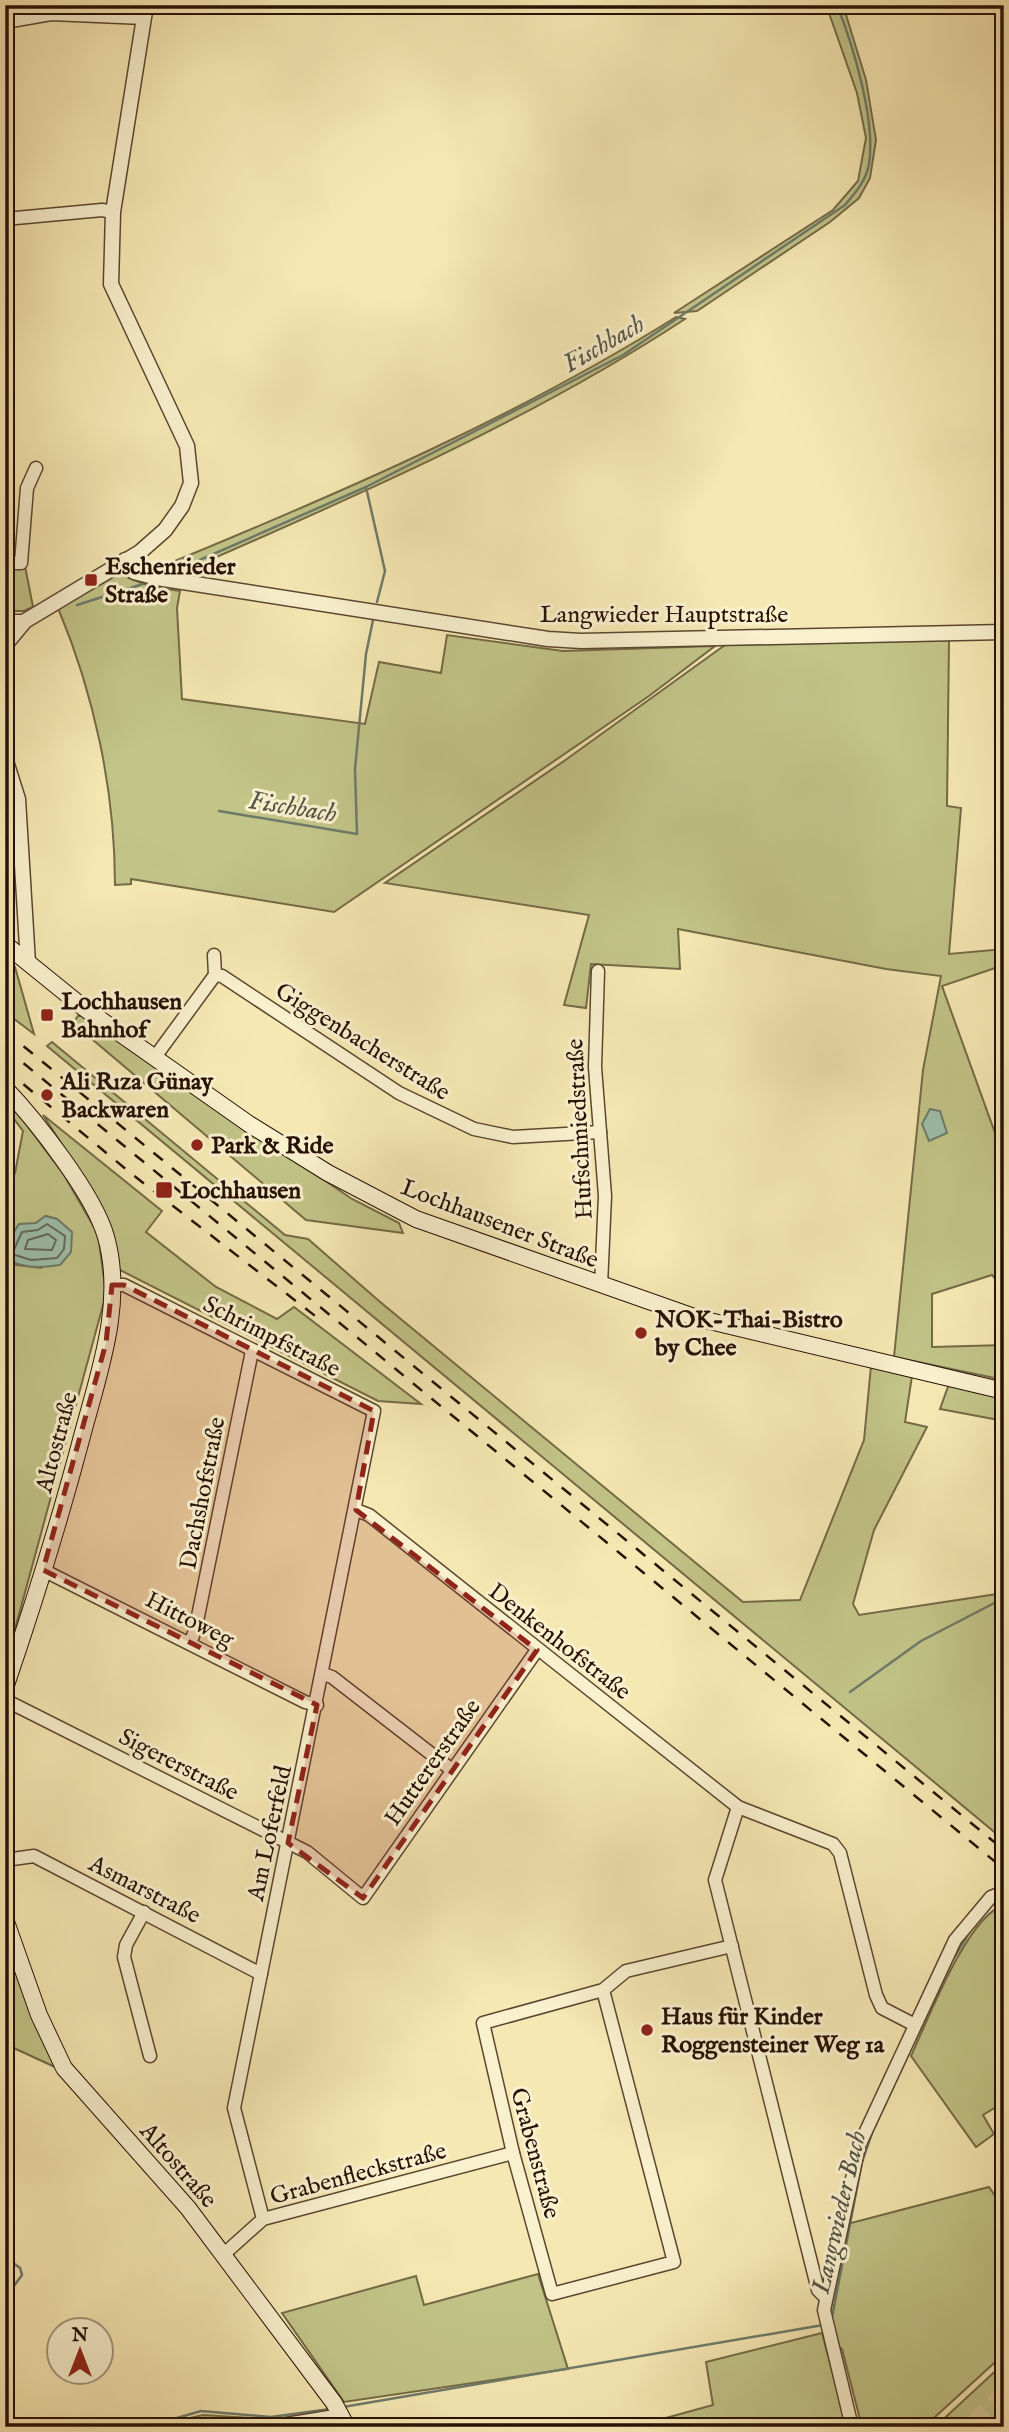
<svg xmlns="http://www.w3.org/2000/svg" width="1009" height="2432" font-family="'IM FELL English',serif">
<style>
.green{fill:#c2c488;stroke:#746a46;stroke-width:2;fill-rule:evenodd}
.water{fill:#9dc0ab;stroke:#6e7a69;stroke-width:2}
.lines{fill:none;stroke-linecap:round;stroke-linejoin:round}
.shore{stroke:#626858;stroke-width:2}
.stream{stroke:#6e7a69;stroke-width:2.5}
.motorway-tunnel{stroke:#d7c899;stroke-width:21;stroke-dasharray:21 10;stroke-linecap:butt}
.minor-casing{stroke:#5b4630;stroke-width:15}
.tertiary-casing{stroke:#5b4630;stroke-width:17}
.secondary-casing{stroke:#271005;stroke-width:18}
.minor{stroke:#f9f0ce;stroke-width:12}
.tertiary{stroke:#f9f0ce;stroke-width:14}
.secondary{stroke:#f9f0ce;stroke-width:16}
.rail{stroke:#271005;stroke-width:2.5;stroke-dasharray:12 12;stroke-linecap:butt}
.marked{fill:#8f2418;fill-opacity:0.2;stroke:#8f2418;stroke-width:5;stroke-dasharray:14 9;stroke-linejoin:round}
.poi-dot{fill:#8f2418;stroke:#f9f0ce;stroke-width:2.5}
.labels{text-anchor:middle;stroke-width:6;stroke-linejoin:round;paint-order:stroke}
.poi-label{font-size:24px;font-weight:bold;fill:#271005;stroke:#f9f0ce;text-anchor:start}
.street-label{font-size:24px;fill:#271005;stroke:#f9f0ce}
.water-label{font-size:26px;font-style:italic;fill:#565647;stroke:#f9f0ce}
</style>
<rect width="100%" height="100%" fill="#f6e8b3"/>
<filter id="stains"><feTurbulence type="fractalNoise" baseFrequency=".00286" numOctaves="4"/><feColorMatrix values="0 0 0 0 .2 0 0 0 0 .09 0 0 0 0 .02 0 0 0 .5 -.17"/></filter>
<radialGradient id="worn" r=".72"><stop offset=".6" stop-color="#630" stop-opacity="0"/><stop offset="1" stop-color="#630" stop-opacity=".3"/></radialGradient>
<g class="green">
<polygon points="820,5 843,5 866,80 876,140 870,178 859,198 830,222 697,311 674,313 833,210 858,181 866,138 857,93 829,13"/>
<path d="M676 317 685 319C528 422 352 498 180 573L166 571 175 561C347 490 518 416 676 317Z"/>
<polygon points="5,566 25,566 33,607 24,611 9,611 5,607"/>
<path d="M119 574 149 586 180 591 177 608 182 699 365 724 379 662 441 673 447 635 563 651 715 646 649 696 334 912 131 879V884L115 885C115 790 94 694 58 608Z"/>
<polygon points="949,640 947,806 961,808 949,954 1004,949 1004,965 942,986 1004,1158 1004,1290 992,1275 932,1294 932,1347 1004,1345 1004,1380 894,1357 923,1070 941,976 886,969 678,929 680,969 591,964 586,1008 564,1005 589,915 385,883 564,761 725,645"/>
<polygon points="5,958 15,967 34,1034 5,1012"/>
<polygon points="78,1016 82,1016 352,1199 399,1223 403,1233 306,1220 73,1023"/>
<polygon points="52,1042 285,1235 308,1239 379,1301 743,1602 800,1600 864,1440 871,1366 912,1376 905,1422 927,1427 874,1530 853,1604 859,1615 1004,1593 1004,1840 47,1046"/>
<path d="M5 1096 64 1175 98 1234 106 1294 5 1666V1193L15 1173 23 1131 5 1107ZM46 1216 57 1219 41 1268 16 1265 36 1223Z"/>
<polygon points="43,1115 162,1211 146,1232 216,1287 277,1319 294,1307 421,1404 378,1401 118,1269 90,1188"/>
<polygon points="949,1384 1004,1397 1004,1421 940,1409"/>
<path d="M1004 1905V2102L983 2115 994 2134 976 2147 911 2056C927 2022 967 1916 1004 1905Z"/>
<polygon points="5,1930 55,2067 5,2044"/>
<path d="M989 2187 1004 2209V2354L924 2427H862L842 2349C814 2331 841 2252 847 2224Z"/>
<polygon points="538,2274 568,2369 344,2402 282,2313 416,2276 424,2305"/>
<polygon points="822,2333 847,2427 633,2427 713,2405 706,2362"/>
<polygon points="1004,2363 1004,2427 935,2427"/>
<polygon points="203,2415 267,2419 219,2427 165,2427 164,2424"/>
</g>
<g class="water">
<polygon points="930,1109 940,1111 947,1133 929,1141 922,1124"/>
<path d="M45 1216 57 1219 72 1232 71 1252 60 1265C41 1268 23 1269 6 1258L10 1238 19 1224 36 1223Z"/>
</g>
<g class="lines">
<g class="shore">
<polygon points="47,1224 65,1236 64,1249 57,1258 31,1260 12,1254 22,1232 38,1230"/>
<polygon points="48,1234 56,1240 52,1250 25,1249 28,1240"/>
</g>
<g class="stream">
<polyline points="366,487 385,571 377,602"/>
<path d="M170 573 366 487 623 355 845 205C856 192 866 181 869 164 876 121 853 45 837 5"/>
<polyline points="77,605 146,583"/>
<polyline points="219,811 357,834 355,769 366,654 373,620"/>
<polyline points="850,1692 921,1641 1004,1598"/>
<polyline points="5,2257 20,2268 22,2275 5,2298"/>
<polyline points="832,2317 862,2162 873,2130 952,1961 972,1928"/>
<polyline points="343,2407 823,2325"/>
<polyline points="146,2427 201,2411 271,2417 330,2409"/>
</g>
<polyline class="motorway-tunnel" points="972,2427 1004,2396"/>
<defs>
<g id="minor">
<polyline points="5,22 51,14 144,18"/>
<polyline points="5,219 102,210 113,212"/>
<polyline points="5,563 21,563 27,488 36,468"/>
<polyline points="5,616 14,621 25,621"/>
<polyline points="214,955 215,975"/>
<polyline points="598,971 595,1067 605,1196 601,1285"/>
<polyline points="155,1057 215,975 222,976 399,1093 474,1129 513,1137 600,1132"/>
<polyline points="112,1285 124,1285 374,1411 234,2108 263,2219"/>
<polyline points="356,1510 369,1515 738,1807 833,1844 840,1853 876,1995 882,2008 913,2024"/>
<polyline points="43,1570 305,1702 317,1705"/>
<polyline points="190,1643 195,1631 252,1351"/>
<polyline points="323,1674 332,1677 452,1770"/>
<polyline points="5,1700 307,1852 363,1898 537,1650"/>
<polyline points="738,1807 715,1880 818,2290 826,2298"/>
<polyline points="5,1860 34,1856 261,1974"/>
<polyline points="144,1912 126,1945 124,1957 150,2056"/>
<polyline points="603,1990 674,2262 552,2294 513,2153 483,2023 603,1990 626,1971 732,1946"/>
<polyline points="224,2254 263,2219 513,2153"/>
<polyline points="268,2427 341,2415"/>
<polyline points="852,2427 824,2310 859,2146 955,1940 991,1897 1004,1892"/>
</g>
<g id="tertiary">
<polyline points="125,560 134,572 157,578 548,639 581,641 1004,632"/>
<polyline points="5,645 25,621 140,552 165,530 182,506 191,483 187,446 111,284 113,212 146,5"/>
<polyline points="5,758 18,799 28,963"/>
</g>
<g id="secondary">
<polyline points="5,944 84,1008 249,1124 328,1173 416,1219 697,1318 1004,1391"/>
<path d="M5 1088C36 1121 94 1194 106 1237 125 1304 98 1375 81 1440 59 1523 33 1606 5 1688"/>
<polyline points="5,1919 39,2015 64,2068 188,2208 334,2403 347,2427"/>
</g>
</defs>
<use href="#minor" class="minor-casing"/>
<use href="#tertiary" class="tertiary-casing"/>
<use href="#secondary" class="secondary-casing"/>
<use href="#minor" class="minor"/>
<use href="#tertiary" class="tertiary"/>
<use href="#secondary" class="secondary"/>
<g class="rail">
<polyline points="5,1031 1004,1850"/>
<polyline points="5,1048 1004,1869"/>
<polyline points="5,1069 133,1175 323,1322"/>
</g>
</g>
<path class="marked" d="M112 1285H124L374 1411 356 1510 537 1650 363 1898 288 1843 317 1705 43 1570 106 1343Z"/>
<g class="poi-dot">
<rect x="84" y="573" width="14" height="14" rx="3.5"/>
<rect x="40" y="1008" width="14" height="14" rx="3.5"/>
<circle cx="47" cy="1095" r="7"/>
<circle cx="197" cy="1145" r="7"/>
<rect x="155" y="1181" width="18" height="18" rx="3.5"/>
<circle cx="641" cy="1333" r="7"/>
<circle cx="647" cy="2030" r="7"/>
</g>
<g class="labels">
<g class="poi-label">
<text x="105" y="574">Eschenrieder<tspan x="105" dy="28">Straße</tspan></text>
<text x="61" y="1009">Lochhausen<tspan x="61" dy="28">Bahnhof</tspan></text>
<text x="61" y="1089">Ali Rıza Günay<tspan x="61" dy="28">Backwaren</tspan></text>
<text x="211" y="1153">Park &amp; Ride</text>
<text x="180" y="1198">Lochhausen</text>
<text x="655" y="1327">NOK-Thai-Bistro<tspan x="655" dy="28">by Chee</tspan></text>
<text x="661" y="2024">Haus für Kinder<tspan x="661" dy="28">Roggensteiner Weg 1a</tspan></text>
</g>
<g class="street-label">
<text x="664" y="622">Langwieder Hauptstraße</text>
<text transform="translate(363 1041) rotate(32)" y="8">Giggenbacherstraße</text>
<text transform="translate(579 1129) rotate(-93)" y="8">Hufschmiedstraße</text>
<text transform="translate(500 1223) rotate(21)" y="8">Lochhausener Straße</text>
<text transform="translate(272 1336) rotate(27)" y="8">Schrimpfstraße</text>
<text transform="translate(56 1442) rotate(-75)" y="8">Altostraße</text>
<text transform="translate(202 1493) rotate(-79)" y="8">Dachshofstraße</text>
<text transform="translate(190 1619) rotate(27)" y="8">Hittoweg</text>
<text transform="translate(560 1641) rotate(38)" y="8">Denkenhofstraße</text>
<text transform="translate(432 1762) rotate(-55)" y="8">Huttererstraße</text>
<text transform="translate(179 1764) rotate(27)" y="8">Sigererstraße</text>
<text transform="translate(269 1833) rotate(-78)" y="8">Am Loferfeld</text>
<text transform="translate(145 1889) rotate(27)" y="8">Asmarstraße</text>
<text transform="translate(536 2153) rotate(75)" y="8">Grabenstraße</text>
<text transform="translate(179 2165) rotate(49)" y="8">Altostraße</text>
<text transform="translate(358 2173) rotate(-15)" y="8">Grabenfleckstraße</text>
</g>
<g class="water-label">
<text transform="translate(603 343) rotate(-30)" y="9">Fischbach</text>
<text transform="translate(293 806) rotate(9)" y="9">Fischbach</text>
<text transform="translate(838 2212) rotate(-77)" y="9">Langwieder Bach</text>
</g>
</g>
<rect width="1009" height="2432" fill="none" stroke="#f6e8b3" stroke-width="28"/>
<rect x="7" y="7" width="995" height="2418" fill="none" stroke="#271005" stroke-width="3.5"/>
<rect x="14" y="14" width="981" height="2404" fill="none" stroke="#271005" stroke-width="2"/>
<g transform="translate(80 2351)"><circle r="33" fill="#f9f0ce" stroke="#a5967e" stroke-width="2"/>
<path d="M0-5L12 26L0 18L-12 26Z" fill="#8f2418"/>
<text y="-10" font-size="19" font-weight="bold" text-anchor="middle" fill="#271005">N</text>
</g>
<rect width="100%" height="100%" filter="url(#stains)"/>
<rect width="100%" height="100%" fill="url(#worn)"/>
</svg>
